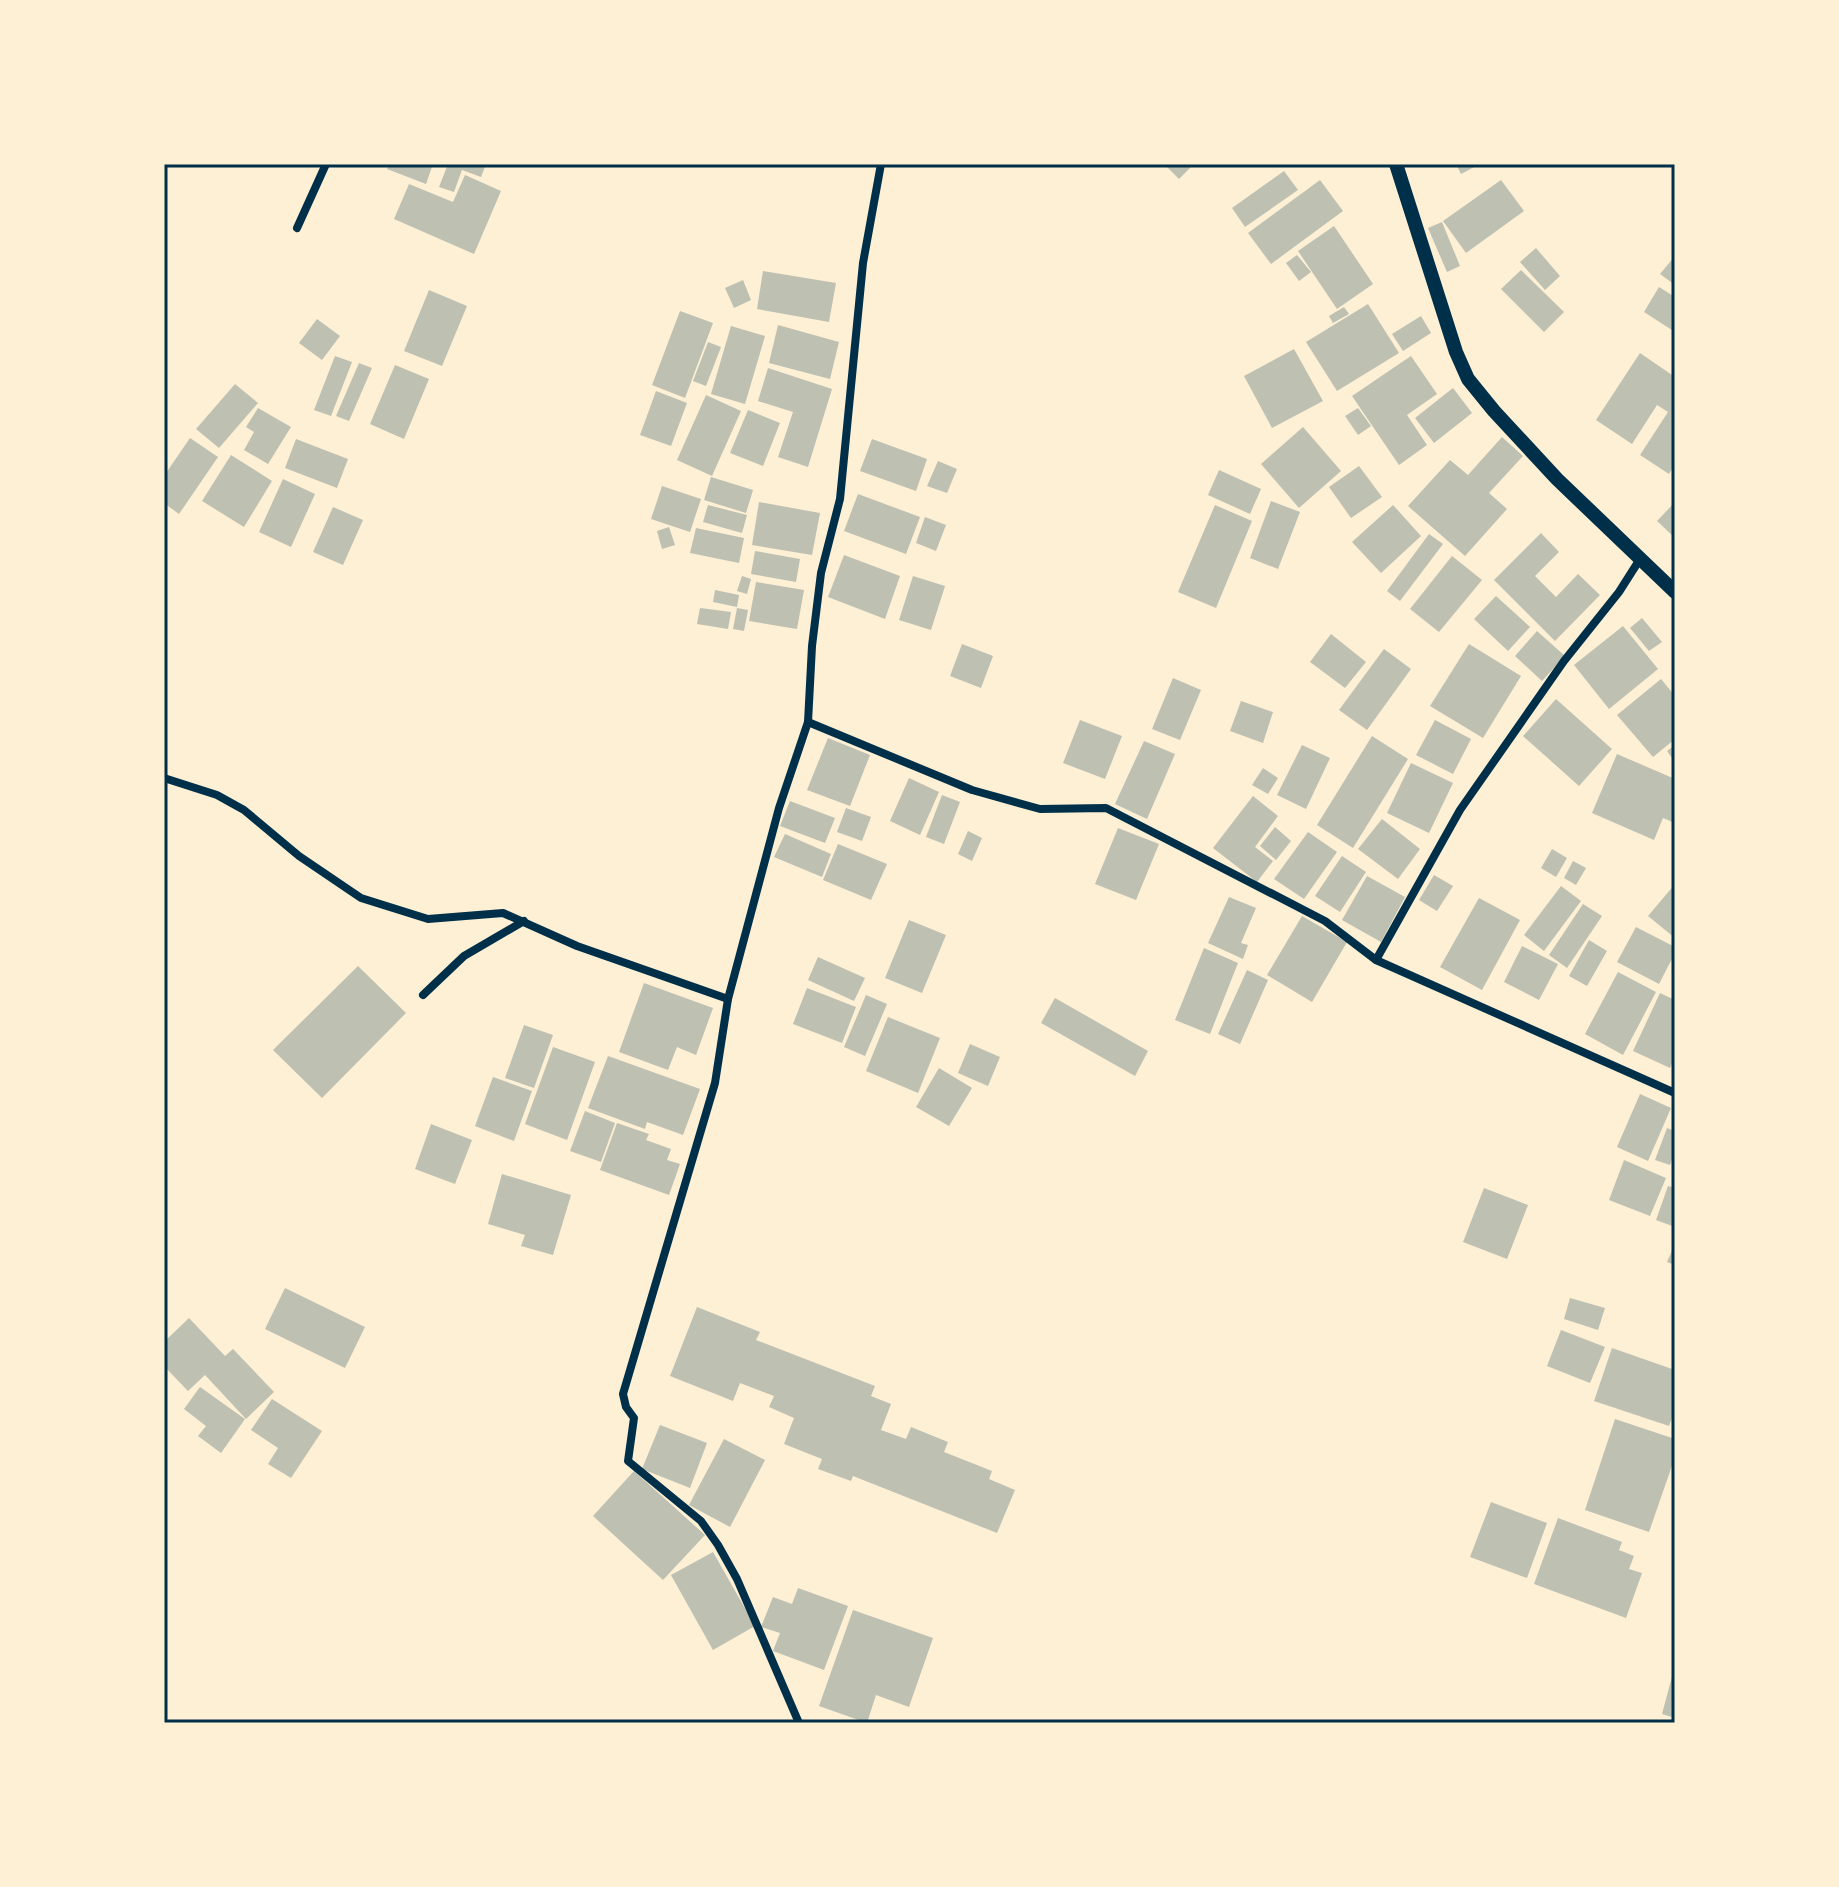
<svg xmlns="http://www.w3.org/2000/svg" width="1839" height="1887" font-family="Barlow,sans-serif">
<style>
.building{fill:#bec0b2}
.lines{fill:none;stroke-linecap:round;stroke-linejoin:round}
.minor{stroke:#003049;stroke-width:8}
.tertiary{stroke:#003049;stroke-width:14}
.neatline{fill:none;stroke:#003049;stroke-width:3}
</style>
<rect width="100%" height="100%" fill="#fdf0d5"/>
<g class="building">
<polygon points="389,164 433,164 426,184 387,169"/>
<polygon points="448,164 486,164 481,177 462,170 454,192 439,187"/>
<polygon points="1164,164 1194,164 1179,179"/>
<polygon points="1456,164 1480,164 1461,174"/>
<polygon points="1284,171 1298,190 1245,227 1232,208"/>
<polygon points="465,175 501,191 474,254 394,219 409,184 453,202"/>
<polygon points="1320,180 1343,211 1271,264 1248,233"/>
<polygon points="1501,180 1524,211 1466,253 1443,221"/>
<polygon points="1442,222 1460,266 1447,272 1428,228"/>
<polygon points="1334,226 1373,284 1337,309 1298,251"/>
<polygon points="1536,248 1560,276 1545,290 1520,262"/>
<polygon points="1297,255 1311,272 1299,281 1286,263"/>
<polygon points="1675,256 1675,285 1660,274"/>
<polygon points="1521,270 1564,312 1544,332 1501,289"/>
<polygon points="763,271 836,283 829,322 757,309"/>
<polygon points="743,280 751,300 734,308 725,288"/>
<polygon points="1659,287 1675,297 1675,332 1644,312"/>
<polygon points="429,290 467,306 442,366 404,351"/>
<polygon points="1368,304 1399,353 1337,391 1306,342"/>
<polygon points="1344,307 1349,314 1333,323 1329,316"/>
<polygon points="680,311 713,323 685,398 652,385"/>
<polygon points="1421,316 1431,333 1403,351 1392,334"/>
<polygon points="317,319 340,336 322,360 299,343"/>
<polygon points="778,325 839,342 830,379 769,363"/>
<polygon points="731,326 765,336 745,404 711,394"/>
<polygon points="708,342 721,347 706,386 693,381"/>
<polygon points="1294,349 1323,401 1272,428 1244,376"/>
<polygon points="1640,353 1675,377 1675,464 1669,474 1640,455 1668,412 1657,405 1632,444 1596,420"/>
<polygon points="335,356 352,362 331,416 314,410"/>
<polygon points="1411,356 1437,394 1407,415 1427,445 1399,465 1352,396"/>
<polygon points="359,363 372,368 349,421 336,416"/>
<polygon points="395,365 429,379 404,439 370,424"/>
<polygon points="768,368 832,389 808,467 778,457 793,412 758,401"/>
<polygon points="235,384 258,403 219,448 196,429"/>
<polygon points="1453,388 1472,413 1434,443 1415,418"/>
<polygon points="656,391 687,403 671,446 640,435"/>
<polygon points="706,395 741,411 712,476 677,460"/>
<polygon points="258,408 291,427 268,464 244,450 254,432 246,427"/>
<polygon points="1358,408 1371,426 1358,435 1345,416"/>
<polygon points="748,410 780,423 763,466 730,453"/>
<polygon points="1303,427 1341,471 1299,508 1261,464"/>
<polygon points="1502,437 1523,456 1489,493 1507,509 1465,556 1408,506 1450,460 1468,475"/>
<polygon points="190,438 218,457 179,514 164,503 164,476"/>
<polygon points="296,439 348,459 337,488 285,468"/>
<polygon points="872,439 927,459 916,491 860,471"/>
<polygon points="231,455 272,481 244,527 202,501"/>
<polygon points="938,461 957,469 947,493 927,486"/>
<polygon points="1359,466 1382,497 1351,518 1329,487"/>
<polygon points="1219,470 1261,489 1250,514 1208,495"/>
<polygon points="711,477 753,490 746,513 704,500"/>
<polygon points="283,479 315,494 291,547 259,532"/>
<polygon points="662,486 701,499 690,532 651,519"/>
<polygon points="858,494 920,517 906,554 844,531"/>
<polygon points="1271,501 1300,512 1278,569 1250,558"/>
<polygon points="759,502 820,513 812,555 752,545"/>
<polygon points="1675,502 1675,538 1657,521"/>
<polygon points="708,505 747,515 742,533 703,522"/>
<polygon points="1215,505 1252,521 1216,608 1178,592"/>
<polygon points="1393,505 1421,536 1381,573 1352,542"/>
<polygon points="333,507 363,520 343,565 313,552"/>
<polygon points="925,517 946,525 936,551 916,543"/>
<polygon points="669,527 675,545 662,549 657,531"/>
<polygon points="696,528 744,538 739,563 690,553"/>
<polygon points="1541,533 1559,552 1535,576 1556,597 1578,574 1600,595 1555,641 1494,580"/>
<polygon points="1429,534 1443,544 1400,601 1387,591"/>
<polygon points="755,551 800,559 796,582 751,574"/>
<polygon points="844,555 900,576 885,619 828,597"/>
<polygon points="1452,556 1482,580 1439,632 1410,609"/>
<polygon points="742,576 751,579 747,594 737,591"/>
<polygon points="913,576 945,586 931,630 899,620"/>
<polygon points="756,582 804,590 797,629 749,621"/>
<polygon points="715,590 739,595 737,607 713,602"/>
<polygon points="1496,596 1530,627 1508,651 1474,619"/>
<polygon points="700,608 731,612 728,629 697,624"/>
<polygon points="737,608 748,610 744,631 733,629"/>
<polygon points="1642,618 1662,642 1649,651 1630,628"/>
<polygon points="1623,626 1658,669 1609,709 1574,665"/>
<polygon points="1537,631 1565,656 1542,681 1515,656"/>
<polygon points="1331,634 1366,662 1345,688 1310,662"/>
<polygon points="962,644 993,656 981,688 950,676"/>
<polygon points="1469,644 1521,676 1483,738 1430,706"/>
<polygon points="1384,649 1411,669 1367,730 1339,710"/>
<polygon points="1173,678 1201,690 1180,740 1152,729"/>
<polygon points="1661,679 1675,696 1675,739 1653,757 1617,715"/>
<polygon points="1556,699 1612,749 1579,786 1523,736"/>
<polygon points="1241,701 1273,712 1263,743 1230,731"/>
<polygon points="1080,720 1122,736 1105,779 1063,763"/>
<polygon points="1435,720 1471,739 1453,774 1416,755"/>
<polygon points="1372,736 1408,759 1353,848 1317,825"/>
<polygon points="828,738 870,755 850,806 807,790"/>
<polygon points="1144,741 1175,754 1147,819 1115,804"/>
<polygon points="1302,745 1330,758 1306,809 1277,795"/>
<polygon points="1675,745 1675,762 1667,751"/>
<polygon points="1617,754 1675,779 1675,823 1663,818 1654,840 1592,813"/>
<polygon points="1411,763 1453,783 1429,833 1387,813"/>
<polygon points="1263,768 1278,778 1268,794 1252,785"/>
<polygon points="909,778 939,792 920,835 890,821"/>
<polygon points="942,795 960,802 944,844 926,837"/>
<polygon points="1253,796 1278,816 1255,847 1273,861 1257,882 1213,848"/>
<polygon points="790,801 835,818 825,843 780,826"/>
<polygon points="846,808 871,817 862,841 837,832"/>
<polygon points="1382,819 1420,849 1398,879 1358,849"/>
<polygon points="1275,827 1291,841 1276,860 1260,846"/>
<polygon points="1118,828 1159,844 1136,900 1095,884"/>
<polygon points="968,831 982,838 972,861 958,854"/>
<polygon points="1308,832 1337,852 1304,899 1274,879"/>
<polygon points="785,834 831,854 822,877 774,857"/>
<polygon points="838,844 887,864 871,900 823,880"/>
<polygon points="1552,849 1567,858 1556,877 1541,868"/>
<polygon points="1342,856 1366,872 1340,912 1315,896"/>
<polygon points="1573,861 1586,868 1576,885 1564,878"/>
<polygon points="1434,875 1453,886 1437,911 1419,900"/>
<polygon points="1367,876 1405,897 1381,942 1342,920"/>
<polygon points="1675,884 1675,938 1648,916"/>
<polygon points="1561,886 1581,901 1544,951 1524,935"/>
<polygon points="1229,897 1256,908 1241,943 1248,945 1243,959 1208,943"/>
<polygon points="1479,898 1520,920 1482,990 1440,967"/>
<polygon points="1583,904 1602,916 1567,968 1549,955"/>
<polygon points="1302,916 1347,942 1312,1002 1267,975"/>
<polygon points="909,920 946,935 922,993 885,978"/>
<polygon points="1636,927 1675,947 1675,953 1659,984 1617,962"/>
<polygon points="1589,940 1607,951 1587,986 1569,976"/>
<polygon points="1522,946 1558,964 1539,1000 1504,982"/>
<polygon points="1204,948 1238,963 1210,1034 1175,1020"/>
<polygon points="818,957 865,978 854,1001 808,980"/>
<polygon points="358,966 406,1013 322,1098 273,1050"/>
<polygon points="1247,970 1268,980 1240,1044 1218,1034"/>
<polygon points="1618,972 1656,992 1623,1055 1585,1034"/>
<polygon points="644,983 713,1008 696,1055 677,1047 668,1070 619,1052"/>
<polygon points="807,988 856,1007 842,1043 793,1024"/>
<polygon points="1660,993 1675,1000 1675,1057 1670,1068 1633,1051"/>
<polygon points="866,995 887,1004 865,1056 844,1047"/>
<polygon points="1055,998 1148,1051 1135,1076 1041,1023"/>
<polygon points="888,1017 940,1038 918,1093 866,1071"/>
<polygon points="524,1025 553,1035 534,1088 505,1078"/>
<polygon points="970,1044 1000,1057 988,1086 958,1073"/>
<polygon points="553,1047 595,1062 567,1140 525,1124"/>
<polygon points="608,1056 700,1089 683,1135 647,1122 645,1129 588,1108"/>
<polygon points="939,1068 972,1088 949,1126 916,1107"/>
<polygon points="493,1077 532,1091 514,1141 475,1126"/>
<polygon points="1640,1094 1671,1108 1648,1161 1617,1147"/>
<polygon points="585,1111 615,1123 601,1162 570,1151"/>
<polygon points="617,1123 649,1134 646,1140 671,1149 667,1160 680,1164 669,1195 600,1170"/>
<polygon points="431,1124 472,1140 455,1184 415,1169"/>
<polygon points="1667,1128 1675,1131 1675,1152 1670,1165 1655,1160"/>
<polygon points="1624,1160 1666,1178 1650,1216 1609,1200"/>
<polygon points="502,1174 571,1195 553,1255 521,1246 525,1235 488,1224"/>
<polygon points="1668,1186 1675,1188 1675,1227 1656,1220"/>
<polygon points="1484,1188 1528,1205 1507,1259 1463,1242"/>
<polygon points="1675,1244 1675,1265 1667,1262"/>
<polygon points="285,1288 365,1327 345,1368 265,1329"/>
<polygon points="1570,1298 1605,1308 1598,1330 1564,1319"/>
<polygon points="697,1307 760,1332 756,1340 875,1386 871,1396 891,1404 881,1430 906,1439 911,1427 948,1442 944,1452 992,1471 989,1479 1015,1490 997,1533 853,1476 851,1481 818,1469 822,1459 784,1444 794,1418 769,1407 774,1396 740,1383 733,1401 670,1376"/>
<polygon points="189,1318 225,1356 233,1349 274,1392 246,1419 205,1375 188,1391 164,1366 164,1342"/>
<polygon points="1561,1330 1605,1347 1590,1383 1547,1366"/>
<polygon points="1612,1348 1675,1370 1675,1410 1669,1426 1594,1401"/>
<polygon points="200,1387 245,1419 221,1453 198,1436 206,1426 184,1409"/>
<polygon points="272,1399 322,1431 291,1478 268,1464 278,1448 251,1430"/>
<polygon points="1615,1419 1675,1439 1675,1457 1649,1532 1585,1510"/>
<polygon points="660,1425 707,1443 690,1488 642,1469"/>
<polygon points="724,1439 765,1460 730,1527 689,1505"/>
<polygon points="634,1471 705,1535 663,1580 593,1516"/>
<polygon points="1491,1502 1547,1523 1527,1578 1470,1557"/>
<polygon points="1558,1518 1622,1542 1619,1550 1634,1556 1629,1569 1642,1573 1626,1618 1534,1584"/>
<polygon points="713,1552 755,1626 713,1650 671,1575"/>
<polygon points="798,1588 848,1606 824,1670 773,1651 780,1633 761,1627 773,1597 792,1604"/>
<polygon points="853,1610 933,1638 909,1707 876,1695 867,1723 819,1706"/>
<polygon points="1674,1669 1675,1669 1675,1718 1662,1714"/>
</g>
<g class="lines">
<g class="minor">
<polyline points="297,228 326,164"/>
<polyline points="808,722 972,790 1040,809 1106,808 1325,921 1376,960 1675,1093"/>
<polyline points="164,778 217,795 244,810 299,856 361,898 428,919 503,913 577,946 728,999"/>
<polyline points="1376,960 1460,810 1564,661 1619,592 1640,559"/>
<polyline points="423,995 464,956 524,921"/>
<polyline points="799,1723 737,1579 718,1545 701,1521 628,1461 634,1418 626,1407 623,1394 715,1083 728,999 779,808 808,722 812,646 821,573 840,499 863,263 881,164"/>
</g>
<polyline class="tertiary" points="1396,164 1456,352 1468,379 1494,411 1557,479 1675,592"/>
</g>
<rect width="1839" height="1887" fill="none" stroke="#fdf0d5" stroke-width="332"/>
<rect x="166" y="166" width="1507" height="1555" class="neatline"/>
</svg>
